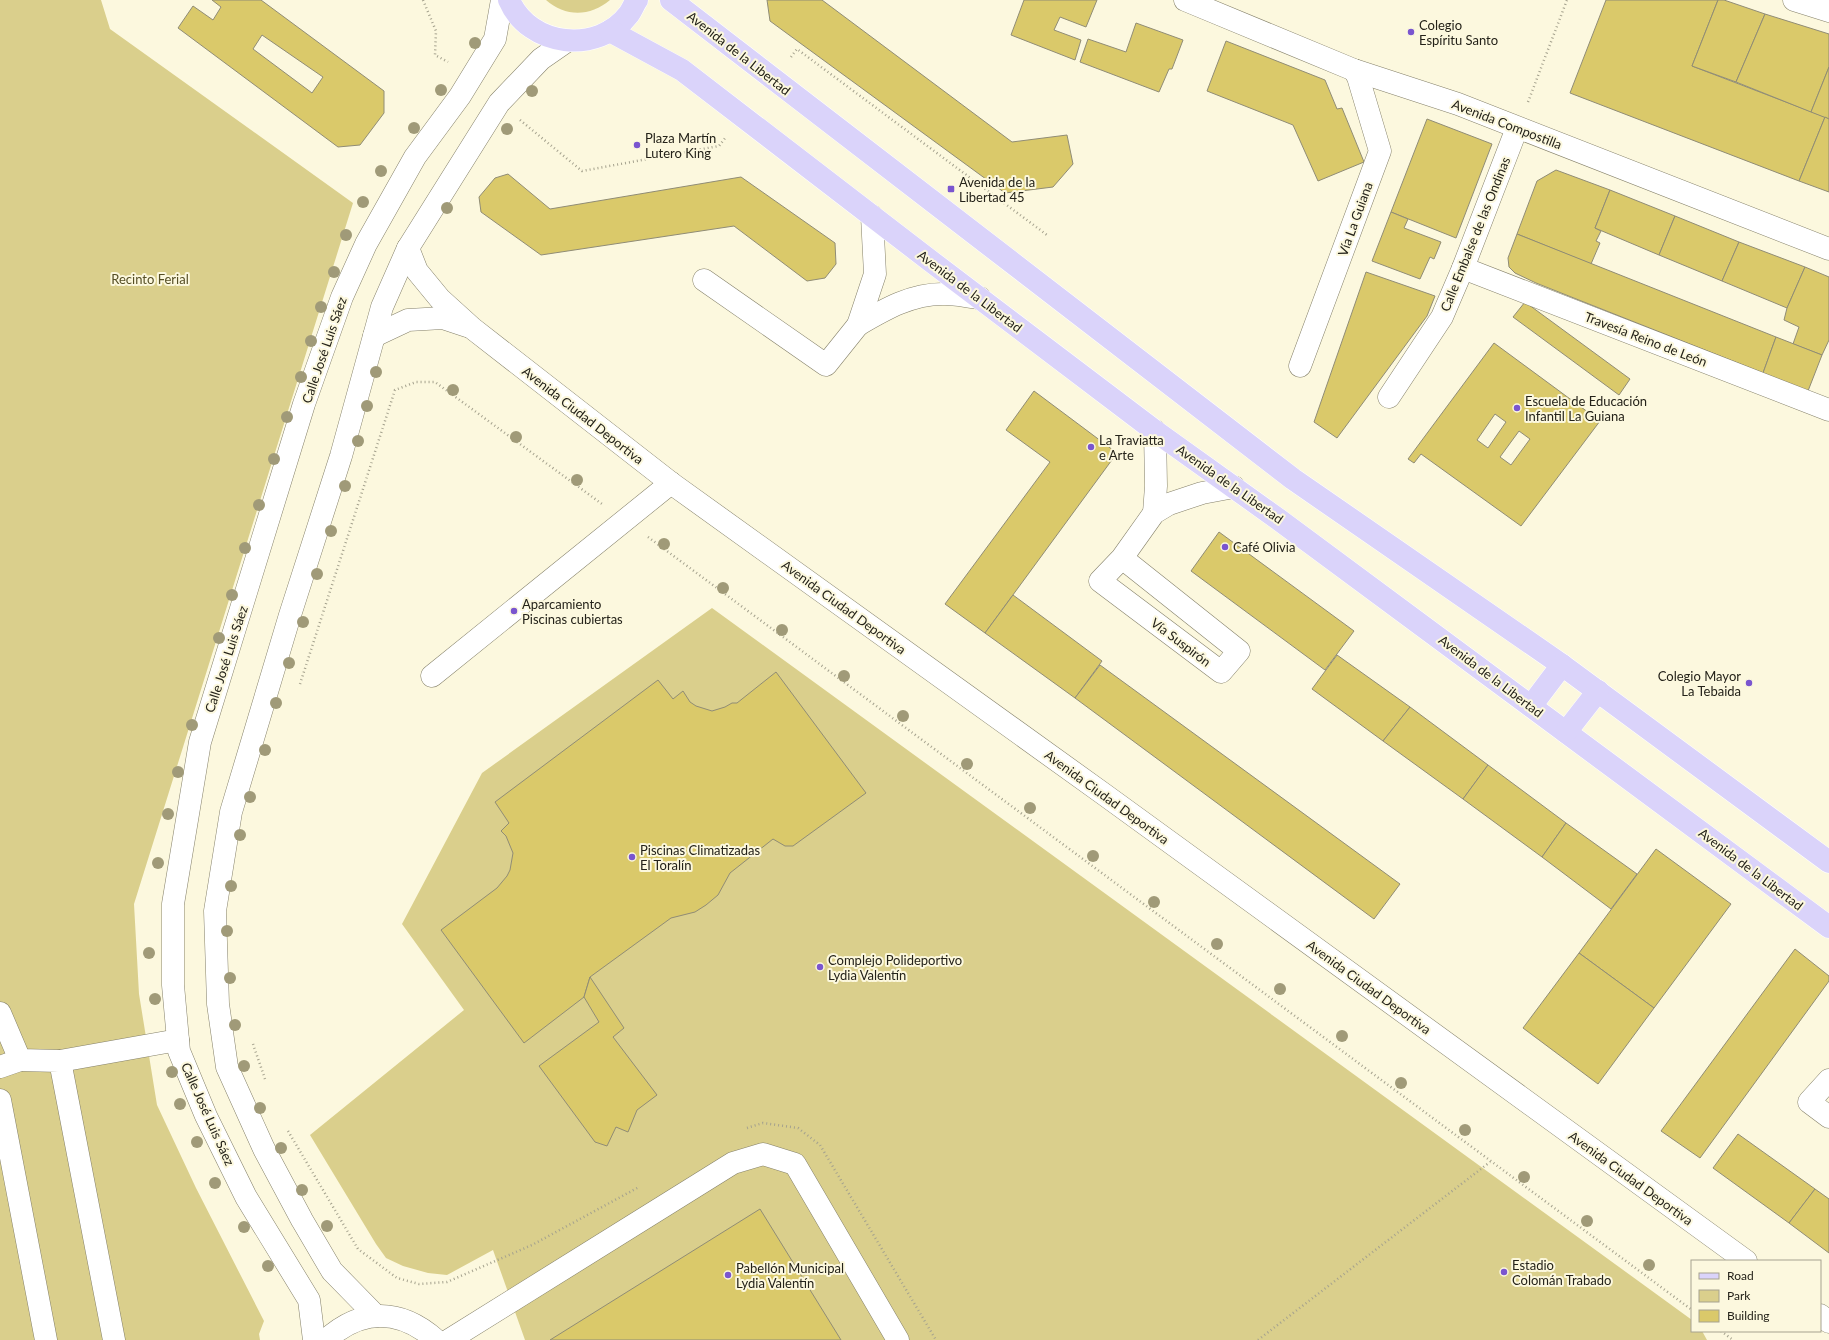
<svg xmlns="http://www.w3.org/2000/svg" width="1829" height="1340" font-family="Lato,sans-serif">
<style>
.green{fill:#dacf8c}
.building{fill:#dac96a;stroke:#908c75;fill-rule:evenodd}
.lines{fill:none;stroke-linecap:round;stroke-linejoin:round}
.minor-casing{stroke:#85816a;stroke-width:23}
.major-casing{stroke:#fff;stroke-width:23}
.path{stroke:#a5a28e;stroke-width:2.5;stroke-dasharray:1 3;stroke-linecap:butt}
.minor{stroke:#fff;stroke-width:22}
.major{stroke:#dad3fa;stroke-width:22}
.tree{fill:#a09a78}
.poi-dot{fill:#7a55cf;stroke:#fcf8de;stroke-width:1.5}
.labels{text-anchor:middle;stroke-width:4;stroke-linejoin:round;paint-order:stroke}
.poi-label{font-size:13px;fill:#242219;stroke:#fcf8de;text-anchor:start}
.street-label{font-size:13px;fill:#242219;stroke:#fcf8de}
.park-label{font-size:13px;fill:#554e25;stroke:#fcf8de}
</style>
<rect width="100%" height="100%" fill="#fcf8de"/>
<g class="green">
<polygon points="0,0 101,0 110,29 353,203 134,904 139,994 157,1105 196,1188 264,1321 259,1334 260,1340 0,1340"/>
<path d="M546 0H610C590 17 565 17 546 0Z"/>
<polygon points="712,608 1692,1320 1692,1331 1702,1331 1707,1340 525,1340 493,1250 447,1275 428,1273 403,1266 386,1258 376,1244 310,1135 464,1010 402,924 482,773"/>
</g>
<g class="building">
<path d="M212 0H261L384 91V113L360 145 338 147 178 28 193 6 213 20 221 7ZM262 35 323 77 312 93 253 49Z"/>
<polygon points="767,0 822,0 1012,142 1067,135 1073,164 1053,187 1005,193 770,21"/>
<polygon points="1024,0 1097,0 1086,27 1060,17 1054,30 1081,40 1075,60 1011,35"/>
<polygon points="1606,0 1718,0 1692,66 1825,117 1799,181 1570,93"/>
<polygon points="1718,0 1724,0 1765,14 1736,82 1692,66"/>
<polygon points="1765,14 1829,34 1829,67 1811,112 1736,82"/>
<polygon points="1136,23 1183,40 1172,69 1169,69 1159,92 1080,62 1088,39 1126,52"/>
<polygon points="1226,41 1325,80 1337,109 1342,108 1364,162 1318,181 1293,125 1207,91"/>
<polygon points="1829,67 1829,119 1811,112"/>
<polygon points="1825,117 1829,119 1829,192 1799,181"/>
<polygon points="1427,119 1492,144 1456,238 1391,212"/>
<polygon points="1556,170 1610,190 1595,228 1601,231 1596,241 1600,243 1591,264 1517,234 1537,181"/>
<polygon points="508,174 550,209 741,177 835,243 836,264 825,278 807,281 734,226 541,255 481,212 479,197 495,178"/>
<polygon points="1610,190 1675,216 1659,255 1595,228"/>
<polygon points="1391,212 1408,219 1404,228 1441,242 1434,259 1430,257 1420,279 1372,261"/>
<polygon points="1675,216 1739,242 1722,281 1659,255"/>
<polygon points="1517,234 1776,337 1763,373 1536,283 1515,273 1509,267 1508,258"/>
<polygon points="1739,242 1805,267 1787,308 1722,281"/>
<polygon points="1805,267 1829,277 1829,340 1822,355 1793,344 1799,327 1784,320 1787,308"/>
<polygon points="1366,272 1435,296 1427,316 1337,438 1314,422"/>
<polygon points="1525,302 1630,379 1619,395 1513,317"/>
<polygon points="1776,337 1822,355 1808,391 1763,373"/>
<path d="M1494 343 1600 421 1521 526 1421 454 1414 463 1408 459ZM1495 414 1506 422 1488 448 1477 440ZM1519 431 1530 439 1511 465 1500 457Z"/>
<polygon points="1034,391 1117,453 985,633 945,604 1050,462 1006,430"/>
<polygon points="1219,532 1354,631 1325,670 1191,571"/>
<polygon points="1013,595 1102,661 1075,698 985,633"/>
<polygon points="1337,655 1410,707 1383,741 1312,689"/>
<polygon points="1100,665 1400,884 1374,919 1075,698"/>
<polygon points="776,672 866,793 793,846 785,846 773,839 730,873 718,895 706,905 695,912 671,918 590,977 584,997 524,1043 441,930 497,888 507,876 510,870 513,853 506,836 501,831 509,823 495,802 658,680 673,699 683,691 690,702 696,706 712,711 725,707 732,703 737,703"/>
<polygon points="1410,707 1488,765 1463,799 1383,741"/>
<polygon points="1488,765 1566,823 1542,857 1463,799"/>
<polygon points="1566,823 1637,874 1611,909 1542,857"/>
<polygon points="1656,849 1731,904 1654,1008 1579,953"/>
<polygon points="1795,949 1829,976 1829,981 1700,1158 1661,1131"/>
<polygon points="1579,953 1654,1008 1598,1084 1523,1028"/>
<polygon points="590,977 624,1028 613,1037 657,1095 637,1110 628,1132 616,1127 607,1146 595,1142 539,1066 599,1022 584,997"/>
<polygon points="1738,1134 1815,1189 1789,1223 1713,1168"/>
<polygon points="1815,1189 1829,1199 1829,1253 1789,1223"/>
<polygon points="760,1209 841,1340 550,1340"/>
</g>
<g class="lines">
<defs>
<g id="minor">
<polyline points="1185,0 1354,70 1458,104 1829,249"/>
<polyline points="1794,0 1829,11"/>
<polyline points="408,248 417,271 440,299 472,328 671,483 1105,795 1746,1261"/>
<polyline points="1463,268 1829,410"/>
<polyline points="704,280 826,365 858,325 875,274 872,216"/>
<path d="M858 325C885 309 913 293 945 294 957 294 968 297 980 298"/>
<polyline points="374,336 408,320 443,318 467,326"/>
<polyline points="1300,366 1380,151 1358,77 1354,70"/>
<polyline points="1389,397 1442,317 1463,268 1517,128"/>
<polyline points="1154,513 1156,486 1155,431"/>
<polyline points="1122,558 1239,651 1221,672 1100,581 1122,558 1154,513 1169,504 1202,493 1234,487"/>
<polyline points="432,676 671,483"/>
<polyline points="0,1013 20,1060 60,1061 114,1340"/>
<polyline points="60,1061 178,1040"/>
<polyline points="0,1067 20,1060"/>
<polyline points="1829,1080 1809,1102 1829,1117"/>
<polyline points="0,1100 46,1340"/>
<polyline points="1820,1315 1829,1322"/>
<polyline points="376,1316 332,1271 302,1220 264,1149 227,1067 218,1004 215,911 231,812 290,615 341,456 382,307 408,248 499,103 541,59 567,41"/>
<polyline points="314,1340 309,1300 246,1197 206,1116 179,1051 173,985 173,904 200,742 304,404 342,297 366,244 415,157 460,96 495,39 502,0"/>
<path d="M326 1340C361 1308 400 1308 436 1340"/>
<polyline points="449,1340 733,1163 763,1154 795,1164 898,1340"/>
</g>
<g id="major">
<path d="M509 0C529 47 598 55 629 14 632 10 634 4 637 0"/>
<polyline points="671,0 1293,479 1562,665 1829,862"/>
<polyline points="610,31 682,70 928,259 1155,431 1278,519 1829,927"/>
<polyline points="1531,706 1562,665"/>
<polyline points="1566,732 1598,691"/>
</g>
</defs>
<use href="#minor" class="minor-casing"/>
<use href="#major" class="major-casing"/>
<g class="path">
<polyline points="423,0 436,31 435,55 448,62"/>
<polyline points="791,57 797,49 1047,235"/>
<polyline points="1528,102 1567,0"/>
<polyline points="520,120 582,171 719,146 726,137"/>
<polyline points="648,537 1692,1310"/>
<polyline points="300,684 395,390 416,382 435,382 602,504"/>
<polyline points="253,1044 265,1079"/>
<polyline points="747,1128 763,1123 798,1128 820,1145 936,1340"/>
<polyline points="288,1131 358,1249 397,1278 419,1284 447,1282 532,1245 639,1187"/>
<polyline points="1721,1331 1733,1340"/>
<polyline points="1258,1340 1490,1162"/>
</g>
<use href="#minor" class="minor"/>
<use href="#major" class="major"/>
</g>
<g class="tree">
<circle cx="475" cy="43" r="6"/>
<circle cx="441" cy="90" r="6"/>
<circle cx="532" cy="91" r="6"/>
<circle cx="414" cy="128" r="6"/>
<circle cx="507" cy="129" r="6"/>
<circle cx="381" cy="171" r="6"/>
<circle cx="363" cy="202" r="6"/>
<circle cx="447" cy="208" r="6"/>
<circle cx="346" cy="235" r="6"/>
<circle cx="334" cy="272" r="6"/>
<circle cx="321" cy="307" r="6"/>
<circle cx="311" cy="341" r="6"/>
<circle cx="376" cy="372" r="6"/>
<circle cx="301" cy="377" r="6"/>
<circle cx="453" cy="390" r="6"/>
<circle cx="367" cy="406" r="6"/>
<circle cx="287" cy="417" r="6"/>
<circle cx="516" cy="437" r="6"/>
<circle cx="358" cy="441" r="6"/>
<circle cx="274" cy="459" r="6"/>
<circle cx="577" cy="480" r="6"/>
<circle cx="345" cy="486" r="6"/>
<circle cx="259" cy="505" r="6"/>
<circle cx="331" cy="531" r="6"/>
<circle cx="664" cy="544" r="6"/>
<circle cx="245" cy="548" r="6"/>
<circle cx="317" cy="574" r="6"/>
<circle cx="723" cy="588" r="6"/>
<circle cx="232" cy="595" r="6"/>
<circle cx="303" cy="622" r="6"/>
<circle cx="782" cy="630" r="6"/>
<circle cx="219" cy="638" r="6"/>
<circle cx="289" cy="663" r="6"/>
<circle cx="844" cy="676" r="6"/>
<circle cx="276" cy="703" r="6"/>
<circle cx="903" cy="716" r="6"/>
<circle cx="192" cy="725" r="6"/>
<circle cx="265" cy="750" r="6"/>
<circle cx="967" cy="764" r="6"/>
<circle cx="178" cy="772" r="6"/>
<circle cx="250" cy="797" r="6"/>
<circle cx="1030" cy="808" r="6"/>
<circle cx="168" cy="814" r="6"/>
<circle cx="240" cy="835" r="6"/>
<circle cx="1093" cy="856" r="6"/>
<circle cx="158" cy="863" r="6"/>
<circle cx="231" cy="886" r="6"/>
<circle cx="1154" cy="902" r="6"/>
<circle cx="227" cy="931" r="6"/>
<circle cx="1217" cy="944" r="6"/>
<circle cx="149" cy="953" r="6"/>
<circle cx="230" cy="978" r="6"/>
<circle cx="1280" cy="989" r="6"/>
<circle cx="155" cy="999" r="6"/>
<circle cx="235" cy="1025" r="6"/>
<circle cx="1342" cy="1036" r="6"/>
<circle cx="244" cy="1066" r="6"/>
<circle cx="172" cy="1072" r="6"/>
<circle cx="1401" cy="1083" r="6"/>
<circle cx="180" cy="1104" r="6"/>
<circle cx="260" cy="1108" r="6"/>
<circle cx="1465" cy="1130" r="6"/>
<circle cx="197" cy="1142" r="6"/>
<circle cx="281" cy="1148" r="6"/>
<circle cx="1524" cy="1177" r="6"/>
<circle cx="215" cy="1183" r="6"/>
<circle cx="302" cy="1190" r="6"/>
<circle cx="1587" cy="1221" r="6"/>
<circle cx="327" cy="1226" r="6"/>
<circle cx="244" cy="1227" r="6"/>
<circle cx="1649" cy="1265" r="6"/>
<circle cx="268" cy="1266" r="6"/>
</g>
<g class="poi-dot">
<circle cx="1411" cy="32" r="4"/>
<circle cx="637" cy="145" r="4"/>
<rect x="947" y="185" width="8" height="8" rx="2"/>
<circle cx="1517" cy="408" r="4"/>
<circle cx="1091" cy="447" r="4"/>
<circle cx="1225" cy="547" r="4"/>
<circle cx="514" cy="611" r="4"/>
<circle cx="1749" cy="683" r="4"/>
<circle cx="632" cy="857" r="4"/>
<circle cx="820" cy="967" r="4"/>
<circle cx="1504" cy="1272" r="4"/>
<circle cx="728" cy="1275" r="4"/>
</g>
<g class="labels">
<g class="poi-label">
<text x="1419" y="30">Colegio<tspan x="1419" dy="15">Espíritu Santo</tspan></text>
<text x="645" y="143">Plaza Martín<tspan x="645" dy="15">Lutero King</tspan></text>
<text x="959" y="187">Avenida de la<tspan x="959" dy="15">Libertad 45</tspan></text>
<text x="1525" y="406">Escuela de Educación<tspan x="1525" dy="15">Infantil La Guiana</tspan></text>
<text x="1099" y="445">La Traviatta<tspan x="1099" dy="15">e Arte</tspan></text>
<text x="1233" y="552">Café Olivia</text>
<text x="522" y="609">Aparcamiento<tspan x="522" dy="15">Piscinas cubiertas</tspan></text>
<text x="1741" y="681" text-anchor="end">Colegio Mayor<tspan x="1741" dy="15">La Tebaida</tspan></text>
<text x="640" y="855">Piscinas Climatizadas<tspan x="640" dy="15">El Toralín</tspan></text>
<text x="828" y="965">Complejo Polideportivo<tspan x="828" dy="15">Lydia Valentín</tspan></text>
<text x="1512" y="1270">Estadio<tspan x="1512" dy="15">Colomán Trabado</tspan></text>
<text x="736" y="1273">Pabellón Municipal<tspan x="736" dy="15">Lydia Valentín</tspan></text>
</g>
<g class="street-label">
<text transform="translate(739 53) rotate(38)" y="5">Avenida de la Libertad</text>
<text transform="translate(1507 124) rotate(21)" y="5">Avenida Compostilla</text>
<text transform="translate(1355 219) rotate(-70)" y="5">Vía La Guiana</text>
<text transform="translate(1475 234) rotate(-68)" y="5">Calle Embalse de las Ondinas</text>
<text transform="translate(970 291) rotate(37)" y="5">Avenida de la Libertad</text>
<text transform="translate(1646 339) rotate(21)" y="5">Travesía Reino de León</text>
<text transform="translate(324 350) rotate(-71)" y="5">Calle José Luis Sáez</text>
<text transform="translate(583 415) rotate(38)" y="5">Avenida Ciudad Deportiva</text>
<text transform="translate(1230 484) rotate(35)" y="5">Avenida de la Libertad</text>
<text transform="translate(844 607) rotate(36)" y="5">Avenida Ciudad Deportiva</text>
<text transform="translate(1181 642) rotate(37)" y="5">Vía Suspirón</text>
<text transform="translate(226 659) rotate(-72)" y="5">Calle José Luis Sáez</text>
<text transform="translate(1491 676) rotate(37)" y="5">Avenida de la Libertad</text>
<text transform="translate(1107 797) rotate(36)" y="5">Avenida Ciudad Deportiva</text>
<text transform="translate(1751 869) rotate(37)" y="5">Avenida de la Libertad</text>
<text transform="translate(1369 987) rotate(36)" y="5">Avenida Ciudad Deportiva</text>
<text transform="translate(208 1114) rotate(66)" y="5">Calle José Luis Sáez</text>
<text transform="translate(1631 1178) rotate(36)" y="5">Avenida Ciudad Deportiva</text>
</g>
<g class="park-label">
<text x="150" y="284">Recinto Ferial</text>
</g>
</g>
<rect x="1691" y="1260" width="130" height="72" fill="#fcf8de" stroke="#a6a28f"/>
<rect x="1699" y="1273" width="20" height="6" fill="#dad3fa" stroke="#a6a28f"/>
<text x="1727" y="1280" font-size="12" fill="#242219">Road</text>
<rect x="1699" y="1290" width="20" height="12" fill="#dacf8c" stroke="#a6a28f"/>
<text x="1727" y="1300" font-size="12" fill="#242219">Park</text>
<rect x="1699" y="1310" width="20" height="12" fill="#dac96a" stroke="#a6a28f"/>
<text x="1727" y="1320" font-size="12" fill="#242219">Building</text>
</svg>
